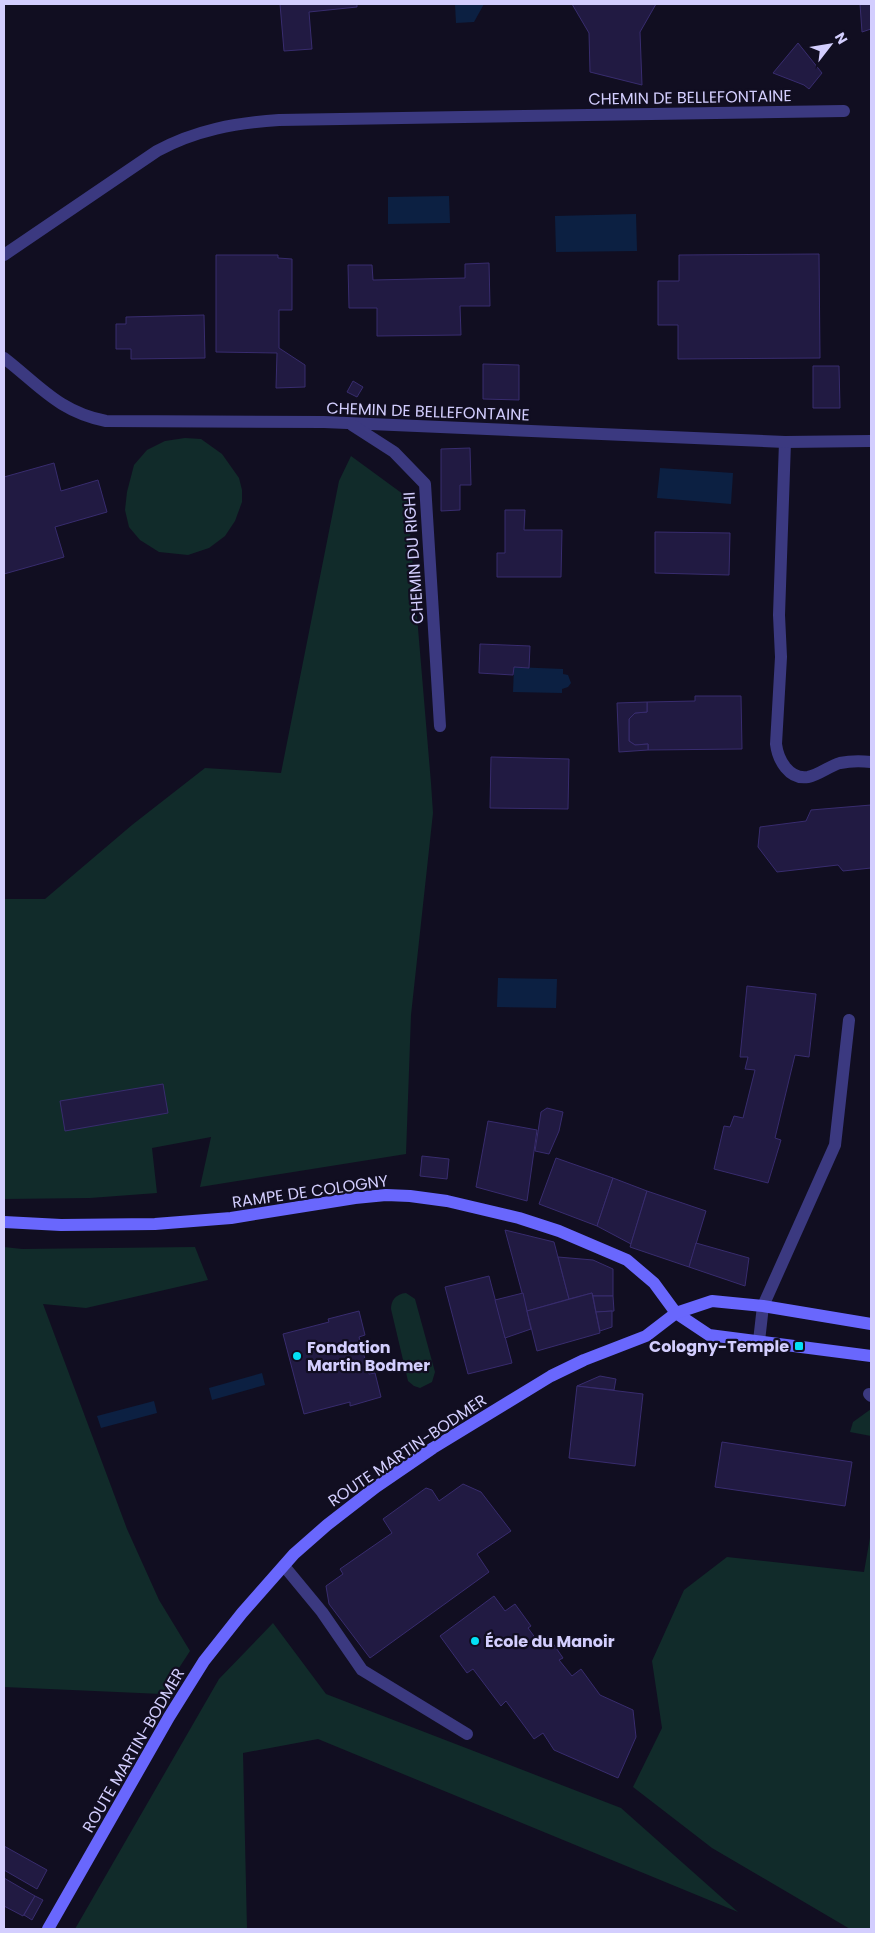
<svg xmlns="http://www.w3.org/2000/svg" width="875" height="1933" font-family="Poppins,sans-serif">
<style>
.green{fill:#112b2a}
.water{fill:#0c2042}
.building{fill:#211a42;stroke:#382c6e}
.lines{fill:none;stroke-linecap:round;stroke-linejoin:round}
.lane{stroke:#3b3980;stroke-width:12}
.street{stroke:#3b3980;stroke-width:12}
.secondary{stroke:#6967fd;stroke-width:12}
.poi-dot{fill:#03e0f5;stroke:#110e21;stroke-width:2}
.labels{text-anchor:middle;stroke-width:4.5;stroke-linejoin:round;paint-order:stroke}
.street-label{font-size:16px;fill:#d3cefe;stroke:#110e21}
.poi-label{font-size:16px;font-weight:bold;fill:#d3cefe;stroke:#110e21;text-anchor:start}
</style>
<rect width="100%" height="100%" fill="#110e21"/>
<g class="green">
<polygon points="185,438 201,439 222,454 239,478 242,490 242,502 235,521 225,536 209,548 188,555 159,552 140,540 129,527 125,510 127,492 134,465 147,450 165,441"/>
<polygon points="351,456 407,497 431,783 433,813 411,1015 406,1154 200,1187 211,1137 152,1148 157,1193 90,1198 4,1199 4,899 45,899 132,825 205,768 281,773 339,481"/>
<polygon points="4,1247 22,1249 195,1247 208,1280 86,1308 43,1304 127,1529 159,1600 190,1651 162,1694 4,1687"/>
<path d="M406 1293 415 1299 435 1372 432 1382 420 1388 414 1386 408 1381 391 1309C391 1300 396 1294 406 1293Z"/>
<polygon points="871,1409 871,1436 850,1432 853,1422"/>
<polygon points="871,1532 871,1929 850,1929 712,1848 633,1787 662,1728 652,1661 684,1590 727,1557 864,1572"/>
<polygon points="273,1623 326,1694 621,1808 738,1912 318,1739 243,1753 247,1929 75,1929 219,1679"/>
</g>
<g class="water">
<polygon points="455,4 484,4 474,22 456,23"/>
<polygon points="449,196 450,223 388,224 388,197"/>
<polygon points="636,214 637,251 556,252 555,216"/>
<polygon points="660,468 733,473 731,504 657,498"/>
<polygon points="514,667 563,669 563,674 568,675 571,683 568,687 562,689 562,693 513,692"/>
<polygon points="498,978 557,979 556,1008 497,1007"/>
<polygon points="262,1373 265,1385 212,1400 209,1388"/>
<polygon points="154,1401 157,1413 101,1428 97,1416"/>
</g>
<g class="building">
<polygon points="280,4 357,4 357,7 309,12 312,49 284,51"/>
<polygon points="572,4 656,4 640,32 642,85 590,72 589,33"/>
<polygon points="860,4 871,4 871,29 862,32"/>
<polygon points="798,43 822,73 809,89 804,85 773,73"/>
<polygon points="819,254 820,358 678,359 678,325 658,325 658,281 679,281 679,255"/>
<polygon points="216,255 278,255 278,258 292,259 292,310 279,310 279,348 305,365 305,387 276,388 277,353 216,352"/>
<polygon points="489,263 490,306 460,306 461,335 377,336 377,308 349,308 348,265 372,265 373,280 465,278 465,264"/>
<polygon points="204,315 205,358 131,359 131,349 116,349 116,324 126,324 126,317"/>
<polygon points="483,364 519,365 519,400 483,399"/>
<polygon points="813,366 839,366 840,408 813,408"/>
<polygon points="353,381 363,387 357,397 347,392"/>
<polygon points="470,448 471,485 460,485 460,510 441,511 441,449"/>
<polygon points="54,463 61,491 98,480 107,512 55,527 64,557 4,574 4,477"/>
<polygon points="505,510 525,510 524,530 562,530 561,577 497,577 497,553 505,553"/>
<polygon points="655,532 730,533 729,575 655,573"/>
<polygon points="480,644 530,646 529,668 514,667 513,675 479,673"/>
<polygon points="695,696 741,696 742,749 648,750 648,744 635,745 629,741 629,719 635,713 647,712 647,702 695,701"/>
<polygon points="647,702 647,712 635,713 629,719 629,741 635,745 648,744 648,750 619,752 617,703"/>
<polygon points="491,757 569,759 568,809 490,808"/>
<polygon points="871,805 871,868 843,871 838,865 777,872 758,847 760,827 806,821 811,810"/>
<polygon points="747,986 816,994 809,1057 795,1055 775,1138 781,1140 768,1183 714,1169 724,1126 730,1127 734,1116 743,1118 755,1070 745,1069 748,1057 740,1057"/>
<polygon points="163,1084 168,1113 65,1131 60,1101"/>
<polygon points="547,1108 563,1112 559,1131 549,1154 535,1151 541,1112"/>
<polygon points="488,1121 537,1130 527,1201 476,1187"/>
<polygon points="422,1156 449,1159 447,1179 420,1176"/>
<polygon points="556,1158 613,1178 597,1226 539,1204"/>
<polygon points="613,1178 647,1191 631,1244 597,1226"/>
<polygon points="647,1191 706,1211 689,1267 630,1247"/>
<polygon points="505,1230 554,1242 569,1299 527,1311"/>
<polygon points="696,1243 749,1258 745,1286 689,1267"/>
<polygon points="558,1257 593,1260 613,1269 613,1296 593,1296 592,1293 569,1299"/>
<polygon points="489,1276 512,1363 468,1374 445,1287"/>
<polygon points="523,1293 531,1329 505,1338 495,1300"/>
<polygon points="592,1293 600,1333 537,1351 527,1311"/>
<polygon points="593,1296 613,1296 614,1311 596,1312"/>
<polygon points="359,1311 365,1335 359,1337 369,1374 375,1373 381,1397 350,1406 350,1402 304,1414 283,1334 329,1322 328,1319"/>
<polygon points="612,1311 612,1327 600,1331 596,1312"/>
<polygon points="600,1376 616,1379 614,1390 577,1386"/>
<polygon points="577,1386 643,1394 635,1466 569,1458"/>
<polygon points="722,1442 852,1462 845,1506 715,1487"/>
<polygon points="463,1484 481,1492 511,1531 477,1554 489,1572 370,1658 329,1604 326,1586 343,1574 340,1569 392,1533 383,1519 426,1488 432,1490 439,1501"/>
<polygon points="494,1596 505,1611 515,1604 531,1626 528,1628 539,1643 548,1636 563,1658 559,1660 572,1676 581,1669 600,1695 633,1710 636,1737 618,1778 554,1750 543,1733 534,1739 506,1701 501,1706 473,1669 467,1673 440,1636"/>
<polygon points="4,1846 47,1870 37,1889 4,1870"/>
<polygon points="4,1878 35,1896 23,1916 4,1906"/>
<polygon points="35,1896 43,1900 32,1920 24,1915"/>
</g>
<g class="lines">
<g class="lane">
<path d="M785 442 779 615 781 657 776 744C778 760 789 780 808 777 819 775 829 766 840 763 850 761 861 761 871 762"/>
<polyline points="759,1341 763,1306 835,1145 849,1020"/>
<polyline points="284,1566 322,1612 362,1670 467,1734"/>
</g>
<g class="street">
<path d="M4 255 157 151C196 130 235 123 279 120L844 111"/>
<path d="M4 358C39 385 59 412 106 421L324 422 785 442 871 441"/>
<polyline points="352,425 394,452 425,484 440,726"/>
<polyline points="869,1394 871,1396"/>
</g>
<g class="secondary">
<polyline points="4,1222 61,1225 155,1224 231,1218 355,1198 386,1195 410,1196 447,1201 519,1218 559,1231 627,1260 654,1283 676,1313 709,1335 871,1356"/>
<polyline points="48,1929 169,1717 204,1661 242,1613 294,1554 327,1525 376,1487 433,1448 551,1376 584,1360 646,1336 676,1313 712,1301 763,1306 871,1324"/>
</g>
</g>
<g class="poi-dot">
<rect x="794" y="1341" width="10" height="10" rx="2.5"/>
<circle cx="297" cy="1356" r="5"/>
<circle cx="475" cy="1641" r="5"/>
</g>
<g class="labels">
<g class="street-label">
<text transform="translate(690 97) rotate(-1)" y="6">CHEMIN DE BELLEFONTAINE</text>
<text transform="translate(428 411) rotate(2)" y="6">CHEMIN DE BELLEFONTAINE</text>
<text transform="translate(413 558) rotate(-94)" y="6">CHEMIN DU RIGHI</text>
<text transform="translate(310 1191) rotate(-8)" y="6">RAMPE DE COLOGNY</text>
<text transform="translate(407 1450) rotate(-34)" y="6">ROUTE MARTIN-BODMER</text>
<text transform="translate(133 1750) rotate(-60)" y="6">ROUTE MARTIN-BODMER</text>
</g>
<g class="poi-label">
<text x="789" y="1352" text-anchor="end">Cologny-Temple</text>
<text x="307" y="1353">Fondation<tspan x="307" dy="18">Martin Bodmer</tspan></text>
<text x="485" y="1647">École du Manoir</text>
</g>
</g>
<rect width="875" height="1933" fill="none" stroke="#d3cefe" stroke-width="10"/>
<g transform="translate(830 45) rotate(59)" stroke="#110e21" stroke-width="4" paint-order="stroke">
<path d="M0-4L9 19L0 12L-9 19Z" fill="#d3cefe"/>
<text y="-8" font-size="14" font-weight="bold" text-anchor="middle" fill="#d3cefe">N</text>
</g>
</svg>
